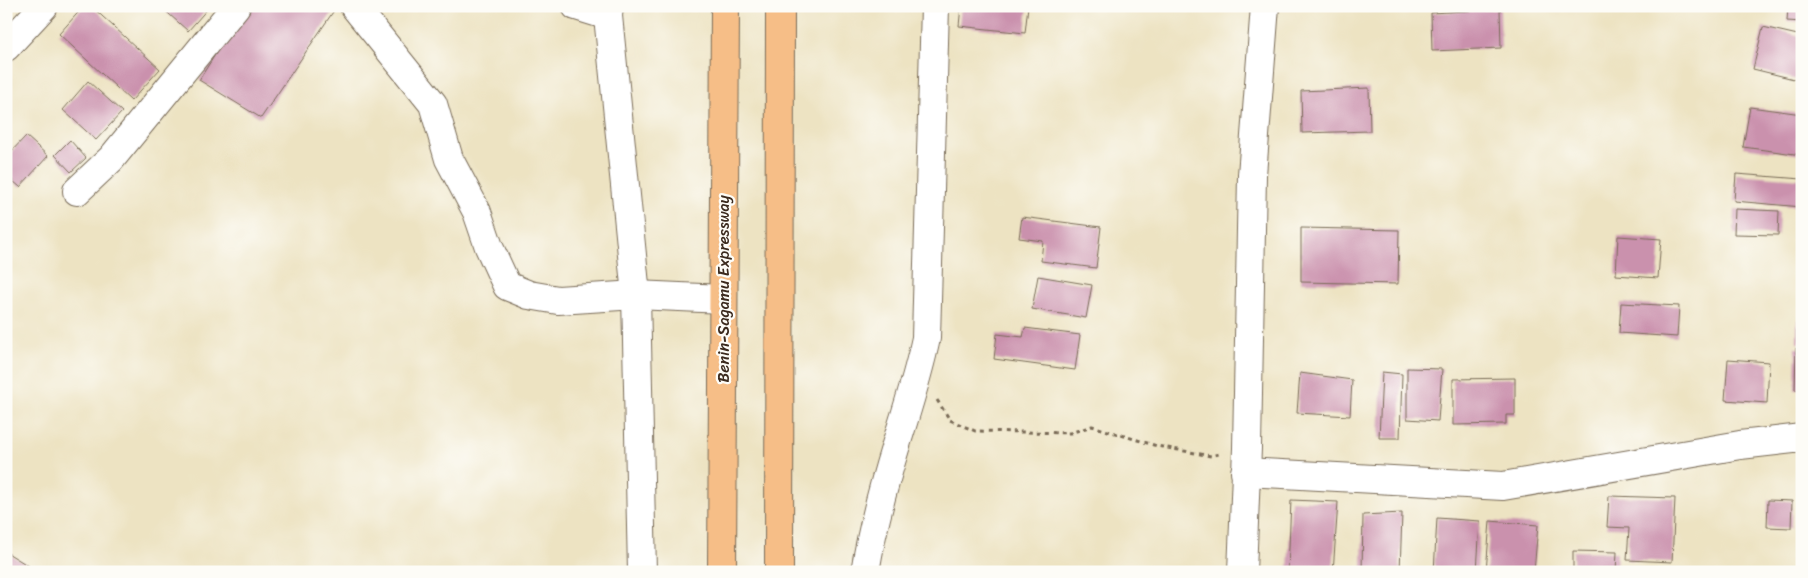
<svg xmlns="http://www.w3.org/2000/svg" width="1808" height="578" font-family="Sriracha,sans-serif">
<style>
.building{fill:#ca91ad}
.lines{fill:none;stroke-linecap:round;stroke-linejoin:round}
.minor-casing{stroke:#796b57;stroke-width:30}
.highway-casing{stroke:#796b57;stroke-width:30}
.path{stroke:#796b57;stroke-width:3;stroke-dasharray:4 4;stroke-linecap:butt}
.minor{stroke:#fff;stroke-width:28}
.highway{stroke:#f6be87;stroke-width:28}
.labels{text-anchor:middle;stroke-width:4.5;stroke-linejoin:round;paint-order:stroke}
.street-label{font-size:16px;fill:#3b2a1e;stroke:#fdfcf7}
</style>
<rect width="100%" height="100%" fill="#fdfcf7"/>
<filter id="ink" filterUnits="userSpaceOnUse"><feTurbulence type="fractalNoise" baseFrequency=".02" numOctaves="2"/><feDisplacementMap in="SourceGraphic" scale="10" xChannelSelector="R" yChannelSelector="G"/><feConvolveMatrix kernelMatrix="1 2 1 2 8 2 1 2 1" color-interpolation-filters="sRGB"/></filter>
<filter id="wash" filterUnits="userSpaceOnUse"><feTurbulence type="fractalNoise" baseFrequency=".0096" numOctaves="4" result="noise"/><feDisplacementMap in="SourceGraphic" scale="20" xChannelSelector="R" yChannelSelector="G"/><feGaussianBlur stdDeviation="1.12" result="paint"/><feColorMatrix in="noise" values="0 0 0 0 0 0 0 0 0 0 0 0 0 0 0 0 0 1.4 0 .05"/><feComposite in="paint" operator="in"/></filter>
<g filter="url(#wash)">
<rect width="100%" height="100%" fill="#ede3c2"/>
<g id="blocks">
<g class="building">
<polygon points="84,6 91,6 160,69 131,101 59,34"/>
<polygon points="160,6 210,6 188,31"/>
<polygon points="246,6 330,6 335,9 261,118 199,80"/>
<polygon points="961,6 1028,6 1025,33 959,26"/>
<polygon points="1788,6 1802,6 1802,22 1787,21"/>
<polygon points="1500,9 1501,48 1432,51 1431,13"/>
<polygon points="1763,27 1802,36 1802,81 1753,69"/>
<polygon points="88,81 122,112 96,140 63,110"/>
<polygon points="1369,88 1370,131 1302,133 1301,91"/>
<polygon points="1750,107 1802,114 1802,155 1743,147"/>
<polygon points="26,136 48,156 20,187 6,175 6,157"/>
<polygon points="70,140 86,158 71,172 55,155"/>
<polygon points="1736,174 1802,179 1802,207 1734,201"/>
<polygon points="1735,209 1779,211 1778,235 1734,234"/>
<polygon points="1022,217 1101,227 1096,268 1041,261 1043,241 1019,238"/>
<polygon points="1301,228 1399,230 1398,284 1301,282"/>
<polygon points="1618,236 1661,239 1658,278 1616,275"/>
<polygon points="1038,276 1092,285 1086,318 1032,309"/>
<polygon points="1621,303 1679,306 1677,337 1619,333"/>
<rect x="1797" y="320" width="5" height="23"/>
<polygon points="1025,328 1080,335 1075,370 994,359 997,334 1023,337"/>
<polygon points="1796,348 1802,348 1802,390 1795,390"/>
<polygon points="1728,359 1769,362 1767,403 1725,400"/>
<polygon points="1407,368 1442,369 1438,421 1407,419"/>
<polygon points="1382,372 1402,374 1400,438 1379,438"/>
<polygon points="1300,373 1352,380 1350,416 1297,413"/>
<polygon points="1515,378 1515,415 1506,415 1506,424 1453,425 1453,379"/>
<polygon points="1609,496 1675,498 1672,562 1627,560 1629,528 1607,527"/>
<polygon points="1291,500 1338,502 1333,572 1288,572"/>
<polygon points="1768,500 1792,501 1791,528 1767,527"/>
<polygon points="1402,513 1400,572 1362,572 1363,515"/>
<polygon points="1437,518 1480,521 1477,572 1434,572"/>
<polygon points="1490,521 1538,525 1534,572 1486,572"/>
<polygon points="1573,551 1617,552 1616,572 1573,572"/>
<polygon points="6,552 32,568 30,572 6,572"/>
</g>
</g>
</g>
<g filter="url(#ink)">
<use href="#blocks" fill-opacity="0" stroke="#796b57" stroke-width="1"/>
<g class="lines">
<defs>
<g id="minor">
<polyline points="354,6 433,104 449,159 477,212 489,247 507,286 529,295 558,300 636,295 723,299"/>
<polyline points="576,6 608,16"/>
<polyline points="609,6 608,16 636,295 642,572"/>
<polyline points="6,47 44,6"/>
<polyline points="77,191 111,159 236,6"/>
<polyline points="1245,472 1503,486 1740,445 1802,438"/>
<path d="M865 572C872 529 883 487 896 445 907 409 918 376 926 338L935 6"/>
<polyline points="1242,572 1247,448 1252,175 1265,6"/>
</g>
<g id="highway">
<polyline points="722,572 725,6"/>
<polyline points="779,572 780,6"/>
</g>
</defs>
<use href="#minor" class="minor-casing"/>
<use href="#highway" class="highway-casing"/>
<polyline class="path" points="937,400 950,420 975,431 1070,433 1092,426 1157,446 1211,456 1219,454"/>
<use href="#minor" class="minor"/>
<use href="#highway" class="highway"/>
</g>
</g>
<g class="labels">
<g class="street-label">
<text transform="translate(723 289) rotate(-90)" y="6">Benin-Sagamu Expressway</text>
</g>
</g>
<rect width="1808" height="578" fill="none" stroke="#fdfcf7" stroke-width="25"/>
</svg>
